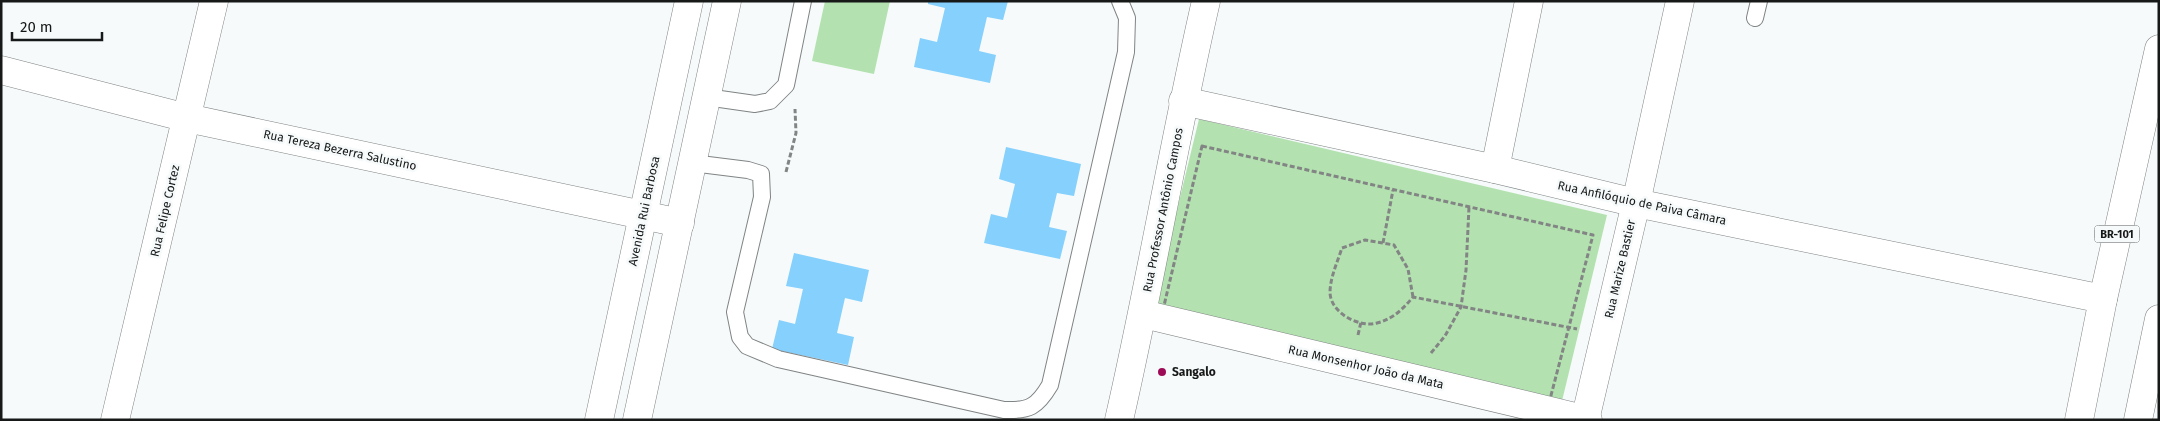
<svg xmlns="http://www.w3.org/2000/svg" width="2160" height="421" font-family="'Fira Sans',sans-serif">
<style>
.green{fill:#b3e2b0}
.building{fill:#85d0fc}
.lines{fill:none;stroke-linecap:round;stroke-linejoin:round}
.lane-casing{stroke:#808484;stroke-width:18}
.street-casing{stroke:#808484;stroke-width:29}
.secondary-casing{stroke:#808484;stroke-width:29}
.highway-casing{stroke:#808484;stroke-width:29}
.path{stroke:#838585;stroke-width:3;stroke-dasharray:5 2.5;stroke-linecap:butt}
.lane{stroke:#fff;stroke-width:16}
.street{stroke:#fff;stroke-width:28}
.secondary{stroke:#fff;stroke-width:28}
.highway{stroke:#fff;stroke-width:28}
.poi-dot{fill:#9d0b57;stroke:#f6fafa;stroke-width:2}
.labels{text-anchor:middle;stroke-width:5;stroke-linejoin:round;paint-order:stroke}
.shield{fill:#f6fafa;stroke:#5a5c5c;stroke-width:1}
.shield-label{font-size:11px;font-weight:bold;fill:#171818}
.street-label{font-size:12px;fill:#171818;stroke:#f6fafa}
.poi-label{font-size:12px;font-weight:bold;fill:#171818;stroke:#f6fafa;text-anchor:start}
</style>
<rect width="100%" height="100%" fill="#f6fafa"/>
<g class="green">
<polygon points="825,1 890,1 874,74 812,61"/>
<polygon points="1199,119 1607,215 1562,401 1154,305"/>
</g>
<g class="building">
<polygon points="928,1 1008,1 1003,20 987,17 979,51 996,55 990,83 914,67 920,38 937,42 945,8 928,4"/>
<polygon points="1006,147 1081,164 1074,196 1057,193 1049,227 1067,231 1060,259 984,243 991,214 1007,218 1015,184 999,179"/>
<polygon points="794,253 869,270 862,302 845,298 837,333 854,337 848,365 772,349 779,320 795,324 803,289 786,286"/>
</g>
<g class="lines">
<defs>
<g id="lane">
<polyline points="1755,18 1759,1"/>
<polyline points="706,97 755,104 770,101 786,85 803,1"/>
<path d="M692 163 748 170 761 174 762 197 735 312 740 337 747 346 778 359 1004 410C1029 411 1037 407 1050 385L1126 52 1127 18 1120 1"/>
</g>
<g id="street">
<polyline points="1,70 187,118 680,223"/>
<polyline points="1183,101 1495,169 1636,203 2103,299"/>
<polyline points="1495,169 1529,1"/>
<polyline points="1143,314 1588,420"/>
<polyline points="115,420 214,1"/>
<path d="M1119 420C1151 281 1174 140 1206 1"/>
<polyline points="1585,420 1636,203 1680,1"/>
</g>
<g id="secondary">
<polyline points="599,420 689,1"/>
<polyline points="637,420 727,1"/>
</g>
<g id="highway">
<polyline points="2079,420 2103,299 2159,49"/>
<polyline points="2138,420 2159,319"/>
</g>
</defs>
<use href="#lane" class="lane-casing"/>
<use href="#street" class="street-casing"/>
<use href="#secondary" class="secondary-casing"/>
<use href="#highway" class="highway-casing"/>
<g class="path">
<polygon points="1202,146 1593,235 1549,403 1162,314"/>
<polyline points="786,172 796,133 795,109"/>
<polyline points="1383,243 1393,190"/>
<path d="M1413 297 1408 269 1394 245 1365 240 1342 248C1337 263 1330 278 1330 293 1331 313 1359 328 1377 323 1393 319 1403 309 1413 297L1577 329"/>
<polyline points="1358,335 1361,322"/>
<polyline points="1431,353 1445,336 1461,307 1466,270 1469,207"/>
</g>
<use href="#lane" class="lane"/>
<use href="#street" class="street"/>
<use href="#secondary" class="secondary"/>
<use href="#highway" class="highway"/>
</g>
<circle class="poi-dot" cx="1162" cy="372" r="5"/>
<g class="labels">
<rect class="shield" x="2094.5" y="225.5" width="45" height="17" rx="4"/>
<g class="shield-label">
<text x="2117" y="238">BR-101</text>
</g>
<g class="street-label">
<text transform="translate(340 150) rotate(12)" y="4">Rua Tereza Bezerra Salustino</text>
<text transform="translate(1642 203) rotate(12)" y="4">Rua Anfilóquio de Paiva Câmara</text>
<text transform="translate(1163 210) rotate(-79)" y="4">Rua Professor Antônio Campos</text>
<text transform="translate(165 211) rotate(-77)" y="4">Rua Felipe Cortez</text>
<text transform="translate(644 211) rotate(-78)" y="4">Avenida Rui Barbosa</text>
<text transform="translate(1620 269) rotate(-77)" y="4">Rua Marize Bastier</text>
<text transform="translate(1366 367) rotate(13)" y="4">Rua Monsenhor João da Mata</text>
</g>
<g class="poi-label">
<text x="1172" y="376">Sangalo</text>
</g>
</g>
<rect width="2160" height="421" fill="none" stroke="#171818" stroke-width="5"/>
<path d="M12 32v8h90v-8" fill="none" stroke="#171818" stroke-width="2.5"/>
<text x="20" y="32" font-size="15" fill="#171818" stroke="#f6fafa" stroke-width="4" paint-order="stroke">20 m</text>
</svg>
